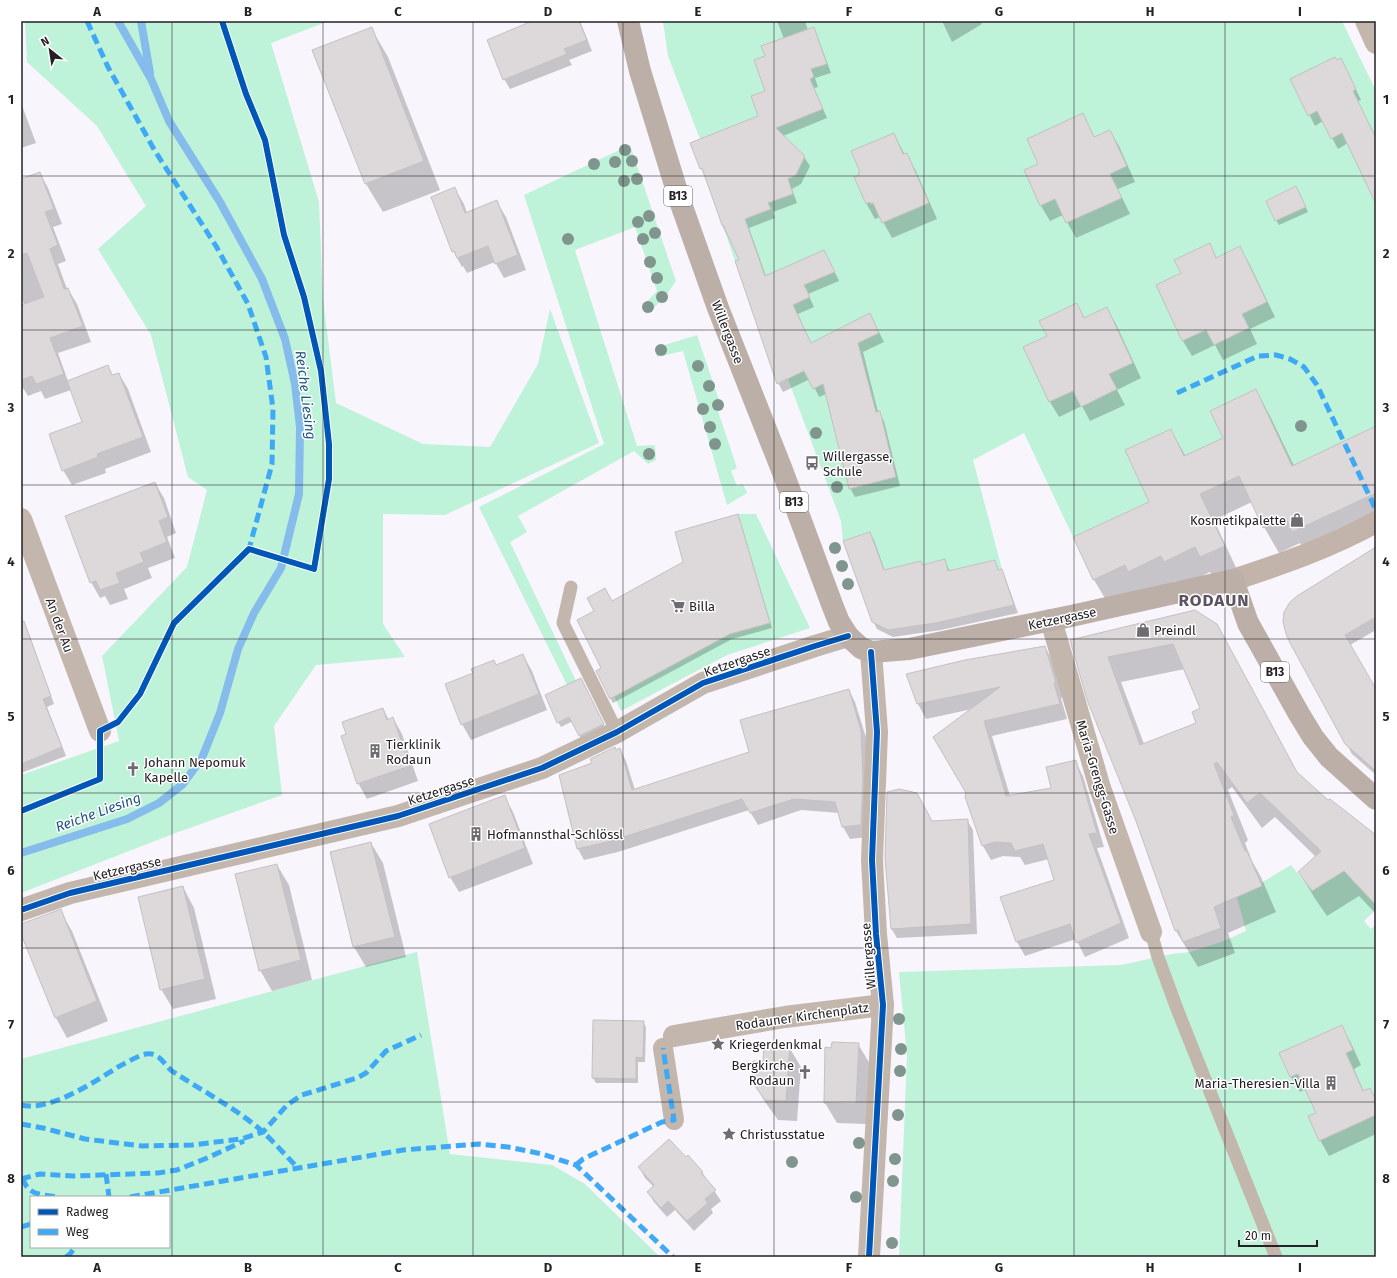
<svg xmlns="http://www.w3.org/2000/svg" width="1397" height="1278" font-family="'Fira Sans',sans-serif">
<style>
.green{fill:#bef2d9;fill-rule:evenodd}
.shadow{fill:#0003;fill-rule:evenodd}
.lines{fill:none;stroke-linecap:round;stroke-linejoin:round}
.stream{stroke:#86bcec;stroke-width:8}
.building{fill:#ddd8d9;stroke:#c5c0c1;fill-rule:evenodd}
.service{stroke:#c3b6ad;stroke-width:13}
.pedestrian{stroke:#c3b6ad;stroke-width:20}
.minor{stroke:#c3b6ad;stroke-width:22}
.secondary{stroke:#c2b4aa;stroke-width:22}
.primary{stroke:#bbafa8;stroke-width:22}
.quiet{stroke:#3fa9f5;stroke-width:5;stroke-dasharray:10 5;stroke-linecap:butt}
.cycleway-casing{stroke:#fff;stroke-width:8}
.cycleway{stroke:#0057b8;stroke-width:6}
.tree{fill:#7f958d}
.grid{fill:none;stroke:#232026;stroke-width:1;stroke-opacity:0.55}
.labels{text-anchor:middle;stroke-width:3;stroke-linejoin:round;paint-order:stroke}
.shield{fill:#fff;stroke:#656367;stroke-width:1}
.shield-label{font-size:12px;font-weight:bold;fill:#232026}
.street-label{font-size:13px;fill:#232026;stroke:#fff}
.poi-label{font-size:13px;fill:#232026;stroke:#fff;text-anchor:start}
.water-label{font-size:14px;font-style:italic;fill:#205884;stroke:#fff}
.district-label{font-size:17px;font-weight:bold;letter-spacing:1px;fill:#5c5462;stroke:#fff}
.neatline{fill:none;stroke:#232026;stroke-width:1.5}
.grid-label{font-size:13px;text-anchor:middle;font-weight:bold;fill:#232026}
</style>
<rect width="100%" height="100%" fill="#f9f5fc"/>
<g class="green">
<polygon points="25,21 329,21 271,43 319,202 323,299 336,403 423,444 490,447 538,364 550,309 599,443 445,515 383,514 383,624 405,657 316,665 274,726 282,795 173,834 21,893 21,775 119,741 102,656 187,567 207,490 188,477 151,335 98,249 146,206 97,126 27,62"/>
<polygon points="663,21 1342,21 1376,91 1376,426 1292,466 1256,389 1210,411 1223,438 1184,456 1171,429 1125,450 1149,502 1073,537 1024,433 973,460 1002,569 998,570 995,560 980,564 951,580 945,559 885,573 870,532 843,541 841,521 788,379 777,383 714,200 690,143 700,139 668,56"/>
<polygon points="630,145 676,281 663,300 646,314 642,307 657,291 635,227 575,250 637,446 655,445 656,460 648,464 634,451 518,516 527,532 510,542 576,681 567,685 479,507 604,444 524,195"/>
<polygon points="697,335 722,409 718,411 737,468 731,471 737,486 743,484 747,493 727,505 683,351 657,357 655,348"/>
<polygon points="738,514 756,514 810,628 727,655 621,711 614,696 730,634 770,623"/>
<polygon points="1291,865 1312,891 1349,868 1357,876 1352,880 1369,898 1376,896 1376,909 1364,921 1371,929 1376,924 1376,1257 899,1257 907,1055 899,972 1121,965 1172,954 1190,952 1224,941 1246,931 1237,897 1262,886 1261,883"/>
<path d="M417 952 450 1154 552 1165 585 1184 660 1257H21V1059ZM31 1197H169V1247H31Z"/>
</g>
<g class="shadow">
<polygon points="535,21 580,21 592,51 569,60 572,65 510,89 504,79"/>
<polygon points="777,21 805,21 808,30 813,29 818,38 831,73 815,78 818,87 814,88 827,118 783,136 804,157 810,166 801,184 792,189 797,203 773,212 775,218 749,228 766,276 829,260 839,281 808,294 814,307 798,314 811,344 870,314 884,342 863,352 878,412 884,421 900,486 855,497 850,488 826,394 819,397 810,379 783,392 778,383 740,261 722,225 706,176 702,169 759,116 766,91 766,57 784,39"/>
<polygon points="942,21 980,21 982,24 952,42"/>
<polygon points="371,28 388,57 440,190 383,212 366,184"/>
<polygon points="1346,69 1361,100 1358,101 1376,138 1376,202 1348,143 1338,149 1323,121 1315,126 1292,80"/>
<polygon points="21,103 36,143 21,148"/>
<polygon points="1083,115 1095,138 1110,131 1119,146 1135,182 1118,189 1130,214 1076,238 1063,215 1050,221 1041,206 1025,171 1039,165"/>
<polygon points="894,134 905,155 906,154 915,169 937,219 892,238 881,218 880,217 875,219 866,203 860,176"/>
<polygon points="40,173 48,188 62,224 53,227 66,261 58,264 67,289 68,289 77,304 91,342 58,353 68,381 108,366 113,376 119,374 128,389 151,452 105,469 106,473 72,485 63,470 83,422 71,390 45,399 41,391 28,396 21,385 21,311 26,310 21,296 21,180"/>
<polygon points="455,189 464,204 467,213 497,202 506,217 526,270 504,278 495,262 467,273 463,266 462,267 453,251"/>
<polygon points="1299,192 1308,212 1279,225 1276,220"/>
<polygon points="1209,244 1217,258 1240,248 1249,263 1275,317 1250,329 1257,344 1223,360 1215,345 1192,356 1183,341 1157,286 1182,274"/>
<polygon points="1076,304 1085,319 1107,309 1116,324 1141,378 1117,390 1125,405 1090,421 1082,406 1059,417 1050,402 1048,336"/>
<polygon points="1256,390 1270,416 1294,466 1376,427 1376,525 1308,557 1300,543 1279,553 1264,527 1252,502 1214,520 1238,572 1216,582 1210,572 1179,587 1176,581 1143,597 1109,605 1094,580 1075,538 1150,502 1171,430 1186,457 1224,438"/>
<polygon points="155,483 164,498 176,533 167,537 175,558 148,568 152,578 124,589 128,599 110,605 105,596 100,598 91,582"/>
<polygon points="737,515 740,520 772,628 732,639 613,703 610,698 602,669 612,602 684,562"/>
<polygon points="870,533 874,540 885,571 922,566 945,560 950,572 995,561 999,571 1001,570 1005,577 1018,613 941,630 893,637 877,629 873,621"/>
<polygon points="1376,549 1376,630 1350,645 1376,691 1376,775 1352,754 1291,642"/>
<polygon points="21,620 29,634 54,704 47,707 66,756 21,773"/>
<path d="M1216 624 1298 775 1327 801 1376 836V914L1359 896 1327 916 1314 897 1299 872 1316 857 1275 817 1262 828 1232 787 1228 790 1248 840 1245 843 1252 861 1261 877 1276 912 1228 933 1235 953 1198 967 1176 931 1071 641ZM1185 669 1201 708 1198 724 1144 744 1121 682Z"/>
<polygon points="1045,647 1053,661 1064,697 1061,698 1067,719 992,736 1010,796 1052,789 1075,761 1083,776 1104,847 1097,848 1129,938 1085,957 1076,939 1025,956 1017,942 1055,881 1049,859 1025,865 1020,857 1003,856 991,860 983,846 966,797 972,709 926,719 918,704 907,675"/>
<polygon points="523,655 532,671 547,710 471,740 462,724 496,666"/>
<polygon points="584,684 606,729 582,741 573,721 561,727 558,722"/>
<polygon points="849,690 855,702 868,744 867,837 850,839 843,827 839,813 801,810 758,825 749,810 618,852 584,860 578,849 593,763 620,749 626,761 635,790 750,753"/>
<polygon points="383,709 389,720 393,718 402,734 418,781 367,799 358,783 347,735"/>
<polygon points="505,797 513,812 533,864 459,892 450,877"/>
<polygon points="967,820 973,830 977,934 897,938 891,928 932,822"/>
<polygon points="371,843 383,863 406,957 366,967 354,947 331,852"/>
<polygon points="277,865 289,885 312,980 272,991 260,970"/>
<polygon points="183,887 194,908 216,999 173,1009 161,989"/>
<polygon points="60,911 72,931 108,1021 67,1038 56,1018 21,931 21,925"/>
<polygon points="594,1021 643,1022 646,1027 645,1062 638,1062 638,1083 596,1083 593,1078"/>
<polygon points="1341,1026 1350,1041 1361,1065 1354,1069 1364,1092 1370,1089 1376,1100 1376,1134 1329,1156 1320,1140 1317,1113 1306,1089 1300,1092 1291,1077 1281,1053"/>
<polygon points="858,1044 870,1064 867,1124 837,1123 825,1103 832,1049"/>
<polygon points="789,1047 801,1067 797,1121 778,1120 765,1102 753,1081"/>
<polygon points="686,1158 702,1172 721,1201 711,1209 713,1213 694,1231 675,1210 667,1217 654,1202 648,1192 654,1187 645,1178 639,1167"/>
</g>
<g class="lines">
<g class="stream">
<polyline points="141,21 150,73"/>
<polyline points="21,853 127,819 159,803 183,784 202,758 220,713 238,649 254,613 281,568 299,494 300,427 295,384 285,339 262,279 220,202 169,121 151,79 118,21"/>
</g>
</g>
<g class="building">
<polygon points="532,21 579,21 587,40 564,49 567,54 503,80 487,40"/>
<polygon points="372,27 424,161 365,184 312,50"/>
<polygon points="814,27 827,64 811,69 814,77 810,79 823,109 776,128 805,156 796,175 788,179 793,194 768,203 771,209 745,219 765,276 824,250 835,272 804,285 810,297 793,305 811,343 870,313 879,333 858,343 876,412 880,411 896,477 849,489 823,384 813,389 804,371 777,384 735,261 739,260 723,225 722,225 702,168 700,169 690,143 758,116 751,96 765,91 754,60 765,56 761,46"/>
<polygon points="1335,57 1337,60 1341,58 1356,89 1353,91 1376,138 1376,204 1342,133 1331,139 1317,111 1308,116 1290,79"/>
<polygon points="1083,113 1094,137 1110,130 1127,166 1110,174 1122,198 1066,223 1055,199 1040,206 1024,170 1038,164 1027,139"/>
<polygon points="894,133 903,154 907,153 929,203 882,223 873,203 871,204 870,202 866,204 854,177 859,175 858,173 860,172 851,151"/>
<polygon points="40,172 54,209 45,212 58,245 50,249 64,289 68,288 83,326 50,338 64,374 36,384 32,376 21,380 21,305 44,297 27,253 21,255 21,179"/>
<polygon points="1296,186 1306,207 1275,221 1266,201"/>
<polygon points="455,187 465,213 497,200 518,255 495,264 488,246 457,258 454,251 452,252 431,197"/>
<polygon points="1210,243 1216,258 1240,246 1267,302 1242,314 1249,328 1214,345 1206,330 1182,341 1156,285 1181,273 1174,260"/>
<polygon points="1077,303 1084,318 1107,307 1133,363 1109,374 1117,389 1081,407 1073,391 1049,402 1023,347 1047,336 1039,321"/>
<polygon points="108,365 112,375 119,373 143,437 97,454 98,457 62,471 49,434 82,422 67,381"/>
<polygon points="1256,389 1292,466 1376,426 1376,493 1292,532 1286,518 1263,528 1239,476 1200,494 1225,546 1200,557 1195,547 1164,562 1161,556 1128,572 1125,565 1093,580 1073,537 1149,502 1125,450 1171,429 1184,456 1223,438 1210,411"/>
<polygon points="155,482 168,517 159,521 167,542 140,553 144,562 116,573 120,583 100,590 96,581 90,583 65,516"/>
<polygon points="738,514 770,623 730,634 610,699 596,671 601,668 577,620 594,611 587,598 605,588 612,601 683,562 675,532"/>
<polygon points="870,532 884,570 921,561 922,565 945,559 948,571 995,560 998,570 1002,569 1014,605 936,623 888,630 872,622 843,541"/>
<polygon points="1376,547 1376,617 1345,635 1376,689 1376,771 1345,744 1290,643 1286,634 1283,622 1284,612 1290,602 1297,596"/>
<path d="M1195 610 1217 624 1297 772 1328 800 1330 799 1376 835V905L1344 871 1312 891 1298 872 1321 851 1260 793 1247 803 1217 762 1214 764 1234 815 1231 817 1245 851H1247L1262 886 1214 907 1221 928 1183 942 1178 930 1175 931 1136 821 1087 700 1070 640ZM1173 644 1200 708 1192 712 1196 723 1140 745 1108 657Z"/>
<polygon points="24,621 51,696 43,699 62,747 21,764 21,622"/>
<polygon points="1045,646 1056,683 1054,683 1060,704 984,721 1006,796 1051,788 1046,767 1076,760 1097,833 1089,834 1121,923 1076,943 1070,924 1016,942 1000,897 1054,880 1043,844 1015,851 1011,843 995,842 982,846 965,797 966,793 933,737 1000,687 917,704 906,674 965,660"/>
<polygon points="523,654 539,694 461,725 445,684 473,673 471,669 494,660 496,665"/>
<polygon points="581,678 604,724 579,736 569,717 557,723 545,695"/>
<polygon points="849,689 861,731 863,778 861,825 842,827 835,802 794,799 750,813 742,799 611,841 577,849 559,775 592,763 590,759 615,747 616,750 620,748 632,790 749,752 740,720"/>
<polygon points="383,708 387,720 393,717 410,766 357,784 341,736 346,734 342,722"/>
<polygon points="899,789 917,793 932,821 968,819 971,924 891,929 885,858 887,792"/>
<polygon points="505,795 525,848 449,878 429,824"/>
<polygon points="371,842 395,937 353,947 330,852"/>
<polygon points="277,864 301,960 259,971 235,874"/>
<polygon points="183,886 205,979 160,990 138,897"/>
<polygon points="61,909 97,1001 55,1018 21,934 21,924"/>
<polygon points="593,1020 644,1021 643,1058 636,1057 636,1079 592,1078"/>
<polygon points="1342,1025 1353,1050 1346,1053 1363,1091 1370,1088 1376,1100 1376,1115 1319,1141 1308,1116 1316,1113 1298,1074 1290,1077 1279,1053"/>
<polygon points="832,1042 859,1043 856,1104 824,1103 825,1047 831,1048"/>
<polygon points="764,1045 790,1046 786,1101 765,1100 752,1082 753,1061 763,1062"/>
<polygon points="669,1139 686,1157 688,1155 703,1172 701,1173 716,1190 705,1199 708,1203 687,1221 668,1201 661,1208 647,1192 654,1185 638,1167"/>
</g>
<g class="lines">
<g class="service">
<polyline points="571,587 563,623 617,732"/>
<polyline points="1151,932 1158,957 1177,1009 1276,1257"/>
</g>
<polyline class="pedestrian" points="663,1048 674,1120"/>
<g class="minor">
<polyline points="1366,21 1376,43"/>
<polyline points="21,519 100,731"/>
<polyline points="1051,620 1100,788 1151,932"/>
<polyline points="21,910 70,893 398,816 542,768 617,732 703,683 815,646 848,636"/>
<polyline points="674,1036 785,1017 883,1005"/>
<polyline points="869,1257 883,1005 876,934 872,860 877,732 871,652"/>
</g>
<path class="secondary" d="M1233 580C1282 564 1331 547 1376 522"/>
<polyline class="primary" points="628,21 640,71 680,201 718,308 782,470 833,607 839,622 848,636 861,648 871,652 909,649 1071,616 1233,580 1248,623 1299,714 1313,737 1329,757 1376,799"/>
<g class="quiet">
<polyline points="87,21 108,67 155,151 216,246 248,304 266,357 273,409 272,464 249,549"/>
<polyline points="1177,393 1258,356 1276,355 1290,359 1304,367 1317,385 1376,510"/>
<path d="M21 1105C50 1112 94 1082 118 1067 126 1063 137 1056 146 1054 160 1052 163 1064 172 1071 202 1091 236 1108 263 1132 275 1143 286 1156 297 1167"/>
<polyline points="21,1124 43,1128 85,1139 142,1146 192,1145 241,1139 263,1132 287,1105 302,1095 357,1078 366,1073 386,1051 421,1035"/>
<polyline points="576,1165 583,1159 662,1122 674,1120 663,1048"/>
<polyline points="106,1174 109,1197"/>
<path d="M23 1178C27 1196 42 1194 57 1197"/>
<polyline points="21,1179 40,1174 73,1176 158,1173 177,1170 207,1158 244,1141"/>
<polyline points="130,1197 403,1150 479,1144 508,1147 542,1154 576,1165 673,1257"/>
<polyline points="21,1227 31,1224"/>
<polyline points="66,1257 70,1254 75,1247"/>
</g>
<defs>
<g id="cycleway">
<polyline points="21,811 100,779 100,731 118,722 140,694 174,623 249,549 314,569 329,479 329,444 321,371 304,297 284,235 265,140 246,94 222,21"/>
<polyline points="21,910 70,893 398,816 542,768 617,732 703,683 815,646 848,636"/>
<polyline points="869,1257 883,1005 876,934 872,860 877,732 871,652"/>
</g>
</defs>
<use href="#cycleway" class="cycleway-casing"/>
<use href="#cycleway" class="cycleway"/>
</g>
<g class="tree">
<circle cx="625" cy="150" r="6"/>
<circle cx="632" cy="161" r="6"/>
<circle cx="615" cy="162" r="6"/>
<circle cx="594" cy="164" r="6"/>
<circle cx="637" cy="179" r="6"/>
<circle cx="624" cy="181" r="6"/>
<circle cx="649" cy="216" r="6"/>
<circle cx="638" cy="222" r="6"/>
<circle cx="655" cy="233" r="6"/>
<circle cx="568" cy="239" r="6"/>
<circle cx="643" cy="239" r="6"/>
<circle cx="650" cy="262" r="6"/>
<circle cx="657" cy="278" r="6"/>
<circle cx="662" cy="297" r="6"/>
<circle cx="648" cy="307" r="6"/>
<circle cx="661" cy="350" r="6"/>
<circle cx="698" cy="366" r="6"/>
<circle cx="709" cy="386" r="6"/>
<circle cx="718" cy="405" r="6"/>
<circle cx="703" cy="409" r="6"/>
<circle cx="1301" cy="426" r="6"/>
<circle cx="710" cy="427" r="6"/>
<circle cx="816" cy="433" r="6"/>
<circle cx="715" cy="444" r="6"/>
<circle cx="649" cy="454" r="6"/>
<circle cx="837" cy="487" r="6"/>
<circle cx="835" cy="548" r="6"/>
<circle cx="842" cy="566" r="6"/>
<circle cx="848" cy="584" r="6"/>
<circle cx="899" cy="1019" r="6"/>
<circle cx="901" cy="1049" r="6"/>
<circle cx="900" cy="1071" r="6"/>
<circle cx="898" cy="1115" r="6"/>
<circle cx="859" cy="1143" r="6"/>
<circle cx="895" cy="1159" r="6"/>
<circle cx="792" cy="1162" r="6"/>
<circle cx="893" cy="1181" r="6"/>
<circle cx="856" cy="1197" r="6"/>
<circle cx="892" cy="1243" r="6"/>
</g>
<path class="grid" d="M172 21V1257M323 21V1257M473 21V1257M623 21V1257M774 21V1257M924 21V1257M1074 21V1257M1225 21V1257M21 176H1376M21 330H1376M21 485H1376M21 639H1376M21 793H1376M21 948H1376M21 1102H1376"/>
<defs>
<symbol id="bus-bare" viewBox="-9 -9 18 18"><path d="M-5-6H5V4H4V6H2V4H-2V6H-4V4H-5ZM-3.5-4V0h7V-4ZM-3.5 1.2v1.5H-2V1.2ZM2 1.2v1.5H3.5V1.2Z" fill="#6e6b71" stroke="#fff" stroke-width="2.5" paint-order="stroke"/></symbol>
<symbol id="shop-bare" viewBox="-9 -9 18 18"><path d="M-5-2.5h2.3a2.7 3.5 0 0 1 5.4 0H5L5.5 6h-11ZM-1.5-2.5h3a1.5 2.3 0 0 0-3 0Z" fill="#6e6b71" stroke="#fff" stroke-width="2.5" paint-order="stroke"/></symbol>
<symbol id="supermarket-bare" viewBox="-9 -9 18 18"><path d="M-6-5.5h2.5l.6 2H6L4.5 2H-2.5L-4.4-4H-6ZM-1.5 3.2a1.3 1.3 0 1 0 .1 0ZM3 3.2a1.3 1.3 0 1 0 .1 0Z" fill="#6e6b71" stroke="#fff" stroke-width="2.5" paint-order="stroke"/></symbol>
<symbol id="building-bare" viewBox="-9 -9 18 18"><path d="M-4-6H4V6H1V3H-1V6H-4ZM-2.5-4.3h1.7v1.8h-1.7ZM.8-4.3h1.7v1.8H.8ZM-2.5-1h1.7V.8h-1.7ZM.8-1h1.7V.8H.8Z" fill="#6e6b71" stroke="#fff" stroke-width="2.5" paint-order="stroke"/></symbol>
<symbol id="church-bare" viewBox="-9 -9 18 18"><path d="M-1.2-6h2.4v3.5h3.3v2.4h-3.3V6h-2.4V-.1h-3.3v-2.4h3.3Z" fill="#6e6b71" stroke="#fff" stroke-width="2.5" paint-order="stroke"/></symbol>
<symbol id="sight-bare" viewBox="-9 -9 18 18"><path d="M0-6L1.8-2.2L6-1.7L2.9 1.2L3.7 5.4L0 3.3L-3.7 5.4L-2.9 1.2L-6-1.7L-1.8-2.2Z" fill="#6e6b71" stroke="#fff" stroke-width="2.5" paint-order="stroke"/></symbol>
</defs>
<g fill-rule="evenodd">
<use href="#bus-bare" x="802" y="453" width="20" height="20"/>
<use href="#shop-bare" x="1287" y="510" width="20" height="20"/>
<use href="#supermarket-bare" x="668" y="596" width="20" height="20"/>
<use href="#shop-bare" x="1133" y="620" width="20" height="20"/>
<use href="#building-bare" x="365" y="741" width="20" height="20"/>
<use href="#church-bare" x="123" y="759" width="20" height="20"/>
<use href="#building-bare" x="466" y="824" width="20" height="20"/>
<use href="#sight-bare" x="708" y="1034" width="20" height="20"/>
<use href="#church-bare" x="795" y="1062" width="20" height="20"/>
<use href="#building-bare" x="1321" y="1073" width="20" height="20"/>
<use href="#sight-bare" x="719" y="1124" width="20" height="20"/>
</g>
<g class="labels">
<g class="shield">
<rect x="664" y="186" width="28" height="20" rx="3"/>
<rect x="780" y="492" width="28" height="20" rx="3"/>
<rect x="1261" y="662" width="28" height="20" rx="3"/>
</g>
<g class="shield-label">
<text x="678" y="200">B13</text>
<text x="794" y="506">B13</text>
<text x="1275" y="676">B13</text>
</g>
<g class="street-label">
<text transform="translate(728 332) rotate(69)" y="5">Willergasse</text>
<text transform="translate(1062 618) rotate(-12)" y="5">Ketzergasse</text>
<text transform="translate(60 625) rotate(70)" y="5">An der Au</text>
<text transform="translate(737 661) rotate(-19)" y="5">Ketzergasse</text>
<text transform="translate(1098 777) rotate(73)" y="5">Maria-Grengg-Gasse</text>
<text transform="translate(441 790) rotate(-18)" y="5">Ketzergasse</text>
<text transform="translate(127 868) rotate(-13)" y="5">Ketzergasse</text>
<text transform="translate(868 956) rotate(-95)" y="5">Willergasse</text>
<text transform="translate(802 1016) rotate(-8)" y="5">Rodauner Kirchenplatz</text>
</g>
<g class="poi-label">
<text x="823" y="461">Willergasse,<tspan x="823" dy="15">Schule</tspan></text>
<text x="1286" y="525" text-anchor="end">Kosmetikpalette</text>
<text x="689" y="611">Billa</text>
<text x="1154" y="635">Preindl</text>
<text x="386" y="749">Tierklinik<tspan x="386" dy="15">Rodaun</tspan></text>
<text x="144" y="767">Johann Nepomuk<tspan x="144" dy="15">Kapelle</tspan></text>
<text x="487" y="839">Hofmannsthal-Schlössl</text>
<text x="729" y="1049">Kriegerdenkmal</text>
<text x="794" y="1070" text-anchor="end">Bergkirche<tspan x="794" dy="15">Rodaun</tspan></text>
<text x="1320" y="1088" text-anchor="end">Maria-Theresien-Villa</text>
<text x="740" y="1139">Christusstatue</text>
</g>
<g class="water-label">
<text transform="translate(306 395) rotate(83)" y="5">Reiche Liesing</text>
<text transform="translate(98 812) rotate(-20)" y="5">Reiche Liesing</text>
</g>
<g class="district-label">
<text x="1214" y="606">RODAUN</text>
</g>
</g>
<rect width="1397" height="1278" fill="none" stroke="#ffffff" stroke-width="44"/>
<rect x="30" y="1196" width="140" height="52" fill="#ffffff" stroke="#a7a6a8"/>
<rect x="38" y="1209" width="20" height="6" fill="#0057b8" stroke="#a7a6a8"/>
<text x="66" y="1216" font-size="12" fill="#232026">Radweg</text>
<rect x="38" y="1229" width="20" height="6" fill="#3fa9f5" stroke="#a7a6a8"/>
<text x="66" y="1236" font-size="12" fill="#232026">Weg</text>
<g transform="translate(50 50) rotate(330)" stroke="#ffffff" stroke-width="3" paint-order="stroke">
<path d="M0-3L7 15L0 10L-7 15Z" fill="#232026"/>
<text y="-6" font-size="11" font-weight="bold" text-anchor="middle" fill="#232026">N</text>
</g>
<path d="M1239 1240v6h78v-6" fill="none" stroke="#232026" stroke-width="2"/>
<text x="1245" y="1240" font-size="12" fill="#232026" stroke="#ffffff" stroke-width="3" paint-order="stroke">20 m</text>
<rect x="22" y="22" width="1353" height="1234" class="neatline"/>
<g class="grid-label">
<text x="97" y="16">A</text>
<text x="248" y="16">B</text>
<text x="398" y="16">C</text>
<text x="548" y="16">D</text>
<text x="698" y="16">E</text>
<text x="849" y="16">F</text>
<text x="999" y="16">G</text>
<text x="1150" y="16">H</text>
<text x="1300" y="16">I</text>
<text x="11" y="104">1</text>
<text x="1386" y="104">1</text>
<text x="11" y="258">2</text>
<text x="1386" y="258">2</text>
<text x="11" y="412">3</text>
<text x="1386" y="412">3</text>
<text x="11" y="566">4</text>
<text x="1386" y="566">4</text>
<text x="11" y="721">5</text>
<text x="1386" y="721">5</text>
<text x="11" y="875">6</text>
<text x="1386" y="875">6</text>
<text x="11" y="1029">7</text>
<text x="1386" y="1029">7</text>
<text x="11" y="1183">8</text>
<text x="1386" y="1183">8</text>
<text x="97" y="1272">A</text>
<text x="248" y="1272">B</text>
<text x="398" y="1272">C</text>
<text x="548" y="1272">D</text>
<text x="698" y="1272">E</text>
<text x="849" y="1272">F</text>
<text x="999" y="1272">G</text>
<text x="1150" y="1272">H</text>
<text x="1300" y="1272">I</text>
</g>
</svg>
